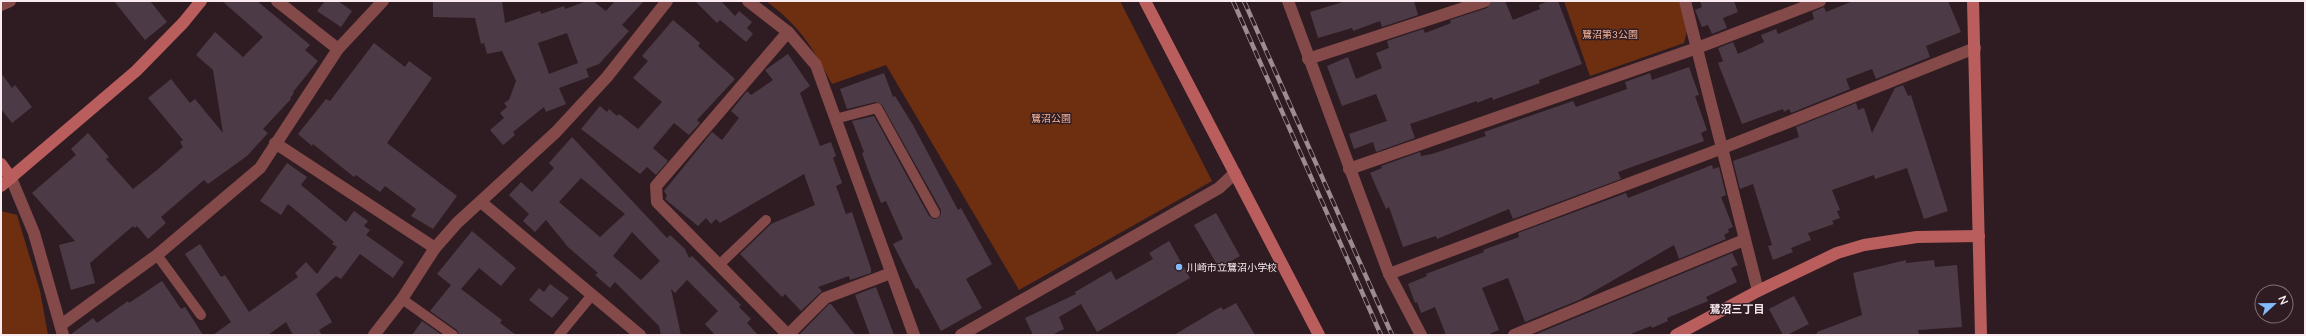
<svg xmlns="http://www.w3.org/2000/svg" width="2306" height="336" font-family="Lato,'Noto Sans JP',sans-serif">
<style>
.green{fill:#6e2f11}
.building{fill:#4c3a46;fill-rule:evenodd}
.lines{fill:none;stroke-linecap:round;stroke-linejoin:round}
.lane{stroke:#834a49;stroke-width:10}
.street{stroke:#834a49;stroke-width:12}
.secondary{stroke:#b95e5d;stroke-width:12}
.rail-casing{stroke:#9c8c91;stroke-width:4.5}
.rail{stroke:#2f1c22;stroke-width:3;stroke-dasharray:9;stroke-linecap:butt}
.poi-dot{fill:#84bcfb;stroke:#2f1c22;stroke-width:1.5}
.labels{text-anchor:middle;stroke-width:3;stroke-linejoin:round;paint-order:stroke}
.park-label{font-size:10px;fill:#f6b599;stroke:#2f1c22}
.poi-label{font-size:10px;fill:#f9ebef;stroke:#2f1c22;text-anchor:start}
.neighbourhood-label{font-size:11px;font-weight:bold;fill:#f9ebef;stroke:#2f1c22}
</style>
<rect width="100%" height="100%" fill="#2f1c22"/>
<g class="green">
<path d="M766 1H1120L1212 181 1019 290 886 65 832 84C813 48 800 26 766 1Z"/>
<polygon points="1564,1 1679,1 1687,31 1684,43 1590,76"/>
<polygon points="1,211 17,215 40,291 48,335 1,335"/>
</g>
<g class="building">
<polygon points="114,1 150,1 167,22 145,40"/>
<polygon points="222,1 257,1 310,45 305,50 318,61 293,92 294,93 290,98 291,99 263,129 268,133 247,156 208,184 204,180 161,217 166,223 148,239 137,226 135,228 133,226 90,263 95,283 71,290 59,245 75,241 32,193 76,155 71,149 88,133 109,157 106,159 133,189 157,170 183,147 180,142 183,140 148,98 171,79 190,103 195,99 223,133 213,70 196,55 215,32 243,57 263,37"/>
<polygon points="325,1 338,1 352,11 341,27 317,11"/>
<path d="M433 1H502L505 23 540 11 541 14 564 6 565 9 587 1H593L606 11 615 1H644L622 25 629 31 599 64 586 69 589 77 559 88 566 104 546 112 544 107 513 132 515 135 503 145 490 130 504 118 500 113 507 107 504 103 509 100 516 81 502 51 487 54 484 43 481 44 475 18 433 17ZM567 33 578 63 549 74 538 43Z"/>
<polygon points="695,1 721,1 735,16 739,11 752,22 747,28 753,34 746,42 720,20 717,23"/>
<polygon points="1346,1 1414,1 1418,15 1382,27 1380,21 1353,31 1352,28 1318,38 1310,12"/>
<polygon points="1492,1 1505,1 1513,20 1540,9 1539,5 1548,1 1558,1 1582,64 1539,80 1540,83 1493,100 1492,97 1477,103 1477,101 1410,124 1415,138 1376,152 1373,142 1354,149 1349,134 1387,121 1376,94 1342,106 1327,66 1348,57 1356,79 1382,68 1376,53 1389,48 1387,41 1423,29 1425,33 1451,23 1450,20 1487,8"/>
<polygon points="1700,1 1734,1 1738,12 1723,18 1727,28 1712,34 1708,25 1702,27 1695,10 1702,7"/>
<polygon points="1853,1 1948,1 1961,32 1926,46 1930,57 1876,79 1872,69 1846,79 1850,89 1791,113 1789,109 1784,112 1783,109 1742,124 1718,63 1723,61 1718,48 1733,42 1738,54 1764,42 1761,35 1776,29 1778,34 1814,19 1812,12 1824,7 1826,12"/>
<polygon points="673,20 700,43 698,46 735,79 697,120 700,123 689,135 674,123 653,148 668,161 656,175 647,167 640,174 581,129 600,106 607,112 609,109 617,116 619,114 638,129 662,102 633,78 648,61 642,56"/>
<polygon points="374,43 405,67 409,61 432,78 387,143 457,196 433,229 411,216 416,209 385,186 380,192 356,175 354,177 313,144 312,146 298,134 326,99 330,101"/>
<polygon points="788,54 810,86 800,93 820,146 831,142 836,156 833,158 842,183 836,186 846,214 852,212 871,269 871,273 850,280 849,276 818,287 822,291 801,311 785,294 782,297 740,254 771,224 815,205 804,174 720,223 716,219 711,224 706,218 698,226 665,199 667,196 664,191 712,132 722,140 739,118 731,111 747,91 751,95 773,80 765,70"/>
<polygon points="1689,67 1699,95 1695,96 1707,130 1701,133 1704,141 1618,172 1621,179 1513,219 1509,209 1437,239 1436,236 1403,247 1389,207 1386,209 1370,173 1382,168 1381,166 1420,152 1421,156 1432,154 1486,136 1484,132 1573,101 1576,107 1627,89 1625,82 1650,73 1652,80"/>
<polygon points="1,73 12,88 15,85 32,107 12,123 1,109"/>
<polygon points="884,73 893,97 895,96 913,125 958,210 961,208 992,264 966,279 982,308 941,331 918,288 916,289 893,244 903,239 886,201 881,203 868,170 862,153 864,152 852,121 874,116 929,216 934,219 938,218 941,214 941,210 882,105 876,102 847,109 840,89"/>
<polygon points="1903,85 1908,96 1911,95 1948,211 1924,219 1907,168 1875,179 1874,175 1832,190 1840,210 1837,211 1840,218 1832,221 1834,224 1808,233 1811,240 1791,248 1793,252 1773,260 1768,246 1772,245 1753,184 1740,189 1733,161 1799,137 1796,127 1856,103 1858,110 1864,108 1872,133 1895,88"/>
<path d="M572 137 667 238 670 235 685 249 689 258 692 256 741 305 739 307 751 319 747 323 758 335H715L705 324 718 311 687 280 675 293 671 289 681 335H661L659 326 615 282 610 288 595 275 598 273 568 247 546 220 535 232 523 221 529 214 509 195 521 182 532 192 554 168 549 163ZM581 178 625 214 600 237 559 202ZM632 232 660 261 641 280 613 256Z"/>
<polygon points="287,163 307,177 301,185 346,222 354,211 368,221 364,226 370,230 366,235 404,262 393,278 360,254 341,279 336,276 316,294 332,322 319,330 322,335 293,335 286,322 268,335 213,335 231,322 185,254 200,244 221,277 225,275 249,312 298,277 295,273 306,262 317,274 337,247 332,244 334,242 288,204 281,215 260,201"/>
<polygon points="1712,165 1713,169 1719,167 1726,195 1721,197 1733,227 1728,229 1729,232 1724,235 1726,239 1679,259 1674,245 1579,300 1525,322 1508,278 1482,288 1499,330 1487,335 1446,335 1435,307 1421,313 1417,302 1415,303 1408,284 1427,276 1426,274 1484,252 1483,250 1519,237 1518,233 1626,193 1628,198"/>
<polygon points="1216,213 1240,256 1219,268 1194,225"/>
<polygon points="472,231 516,268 501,286 479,268 461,289 502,320 500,323 516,335 459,335 457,330 430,311 451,285 437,274"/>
<polygon points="1169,241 1190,278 1097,332 1081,304 1059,317 1064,329 1052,335 1033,335 1025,318 1076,294 1075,292 1111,271 1116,280 1153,259 1149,253"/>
<polygon points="1732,253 1738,265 1731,268 1737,282 1706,297 1708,301 1667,318 1668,321 1652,328 1651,326 1628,335 1534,335"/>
<polygon points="1906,260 1906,263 1934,260 1935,267 1957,265 1962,327 1918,330 1919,335 1817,335 1817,332 1862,315 1853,273"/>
<polygon points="162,281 181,309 185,307 203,335 70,335 93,318 97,323 128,301 129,303"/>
<polygon points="550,284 569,298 552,318 529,300 539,288 544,292"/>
<polygon points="876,287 894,335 870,335 855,295"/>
<polygon points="1794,296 1809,324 1787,335 1783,335 1769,309"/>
<polygon points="1236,303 1255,335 1174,335 1221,307 1223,310"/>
<polygon points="829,304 831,304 855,335 799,335"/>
<polygon points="422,321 442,335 412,335"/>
</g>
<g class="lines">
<g class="lane">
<polyline points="835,119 877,108 935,213"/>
<polyline points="157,255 201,315"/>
<polyline points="719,265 766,220"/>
<polyline points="402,299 453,335"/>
<polyline points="559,335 592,295"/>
</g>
<g class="street">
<polyline points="277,1 338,49"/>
<polyline points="748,1 788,32 816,65 914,335"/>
<polyline points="1288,1 1389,274 1421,335"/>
<polyline points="1685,1 1758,291"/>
<polyline points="1,5 10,1"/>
<polyline points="788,32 656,186 657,202 788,335 825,298 891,273"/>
<polyline points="1308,59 1485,1"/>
<polyline points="275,143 435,248"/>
<polyline points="1349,169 1697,48 1820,1"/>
<polyline points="11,178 34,233 63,335"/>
<polyline points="481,202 640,335"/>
<polyline points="1389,274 1723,148 1975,48"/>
<polyline points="61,325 157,255 260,168 338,49 383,1"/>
<polyline points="374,335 402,299 435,248 457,223 556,132 607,77 667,1"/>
<polyline points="961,335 1219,188 1235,173"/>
<polyline points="1514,335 1744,240"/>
</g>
<g class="secondary">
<polyline points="1145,1 1319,335"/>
<polyline points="1973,1 1981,335"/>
<polyline points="1,164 11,178"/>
<polyline points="1,186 136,71 183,23 201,1"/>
<polyline points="1676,335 1758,291 1837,253 1864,245 1917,237 1979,236"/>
</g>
<defs>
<g id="rail">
<polyline points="1233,1 1381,335"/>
<polyline points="1244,1 1392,335"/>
</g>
</defs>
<use href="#rail" class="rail-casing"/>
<use href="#rail" class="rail"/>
</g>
<circle class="poi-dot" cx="1179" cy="267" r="4"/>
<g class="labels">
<g class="park-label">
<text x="1610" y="38">鷺沼第3公園</text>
<text x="1051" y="122">鷺沼公園</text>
</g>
<g class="poi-label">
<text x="1187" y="271">川崎市立鷺沼小学校</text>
</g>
<g class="neighbourhood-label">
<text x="1737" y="313">鷺沼三丁目</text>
</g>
</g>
<rect width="2306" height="336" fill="none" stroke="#f9ebef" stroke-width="4"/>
<g transform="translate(2274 304) rotate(68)"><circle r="19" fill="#2f1c22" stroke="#806f74"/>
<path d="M0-3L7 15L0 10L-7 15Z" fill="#84bcfb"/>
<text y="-6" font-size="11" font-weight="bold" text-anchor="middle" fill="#f9ebef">N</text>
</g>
</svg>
